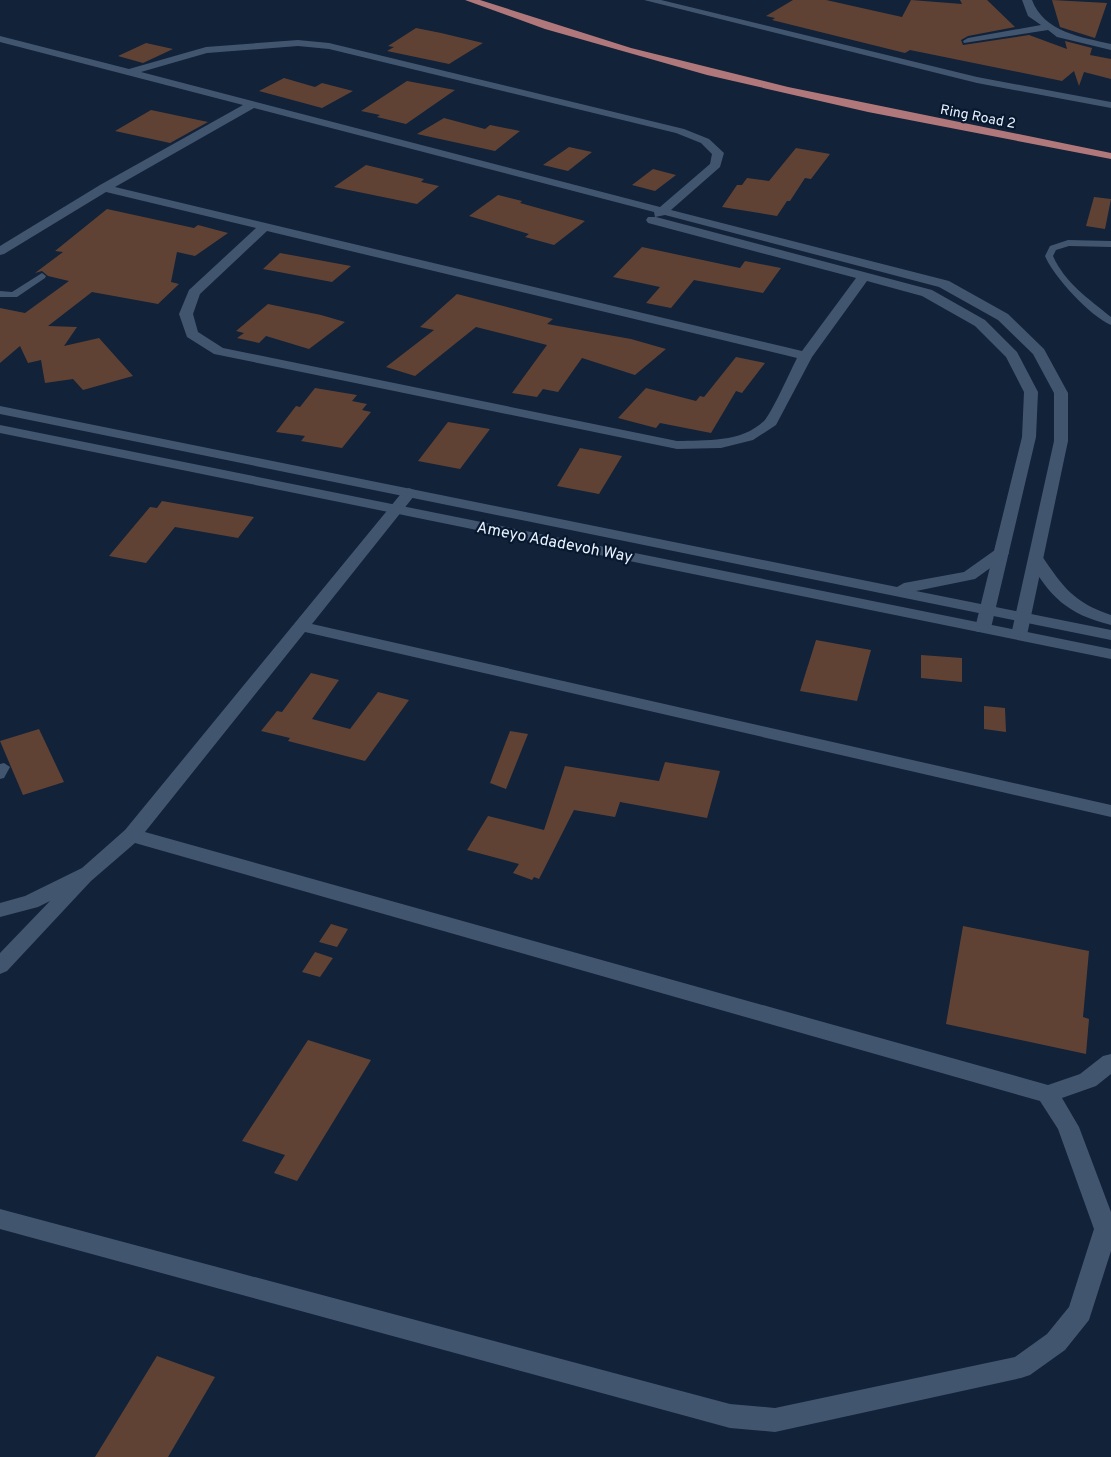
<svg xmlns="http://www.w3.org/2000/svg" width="1111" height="1457" font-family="Overpass,sans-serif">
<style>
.building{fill:#604235}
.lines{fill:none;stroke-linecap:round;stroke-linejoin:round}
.lane{fill:#42556f;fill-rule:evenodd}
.street{fill:#42556f;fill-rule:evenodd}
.secondary{fill:#42556f;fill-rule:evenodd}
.primary{fill:#b0787a;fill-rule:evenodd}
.labels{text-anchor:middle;stroke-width:4.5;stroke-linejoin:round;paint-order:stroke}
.far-street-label{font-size:14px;fill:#e9f2ff;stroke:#08192f}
.street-label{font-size:16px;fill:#e9f2ff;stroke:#08192f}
</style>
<rect width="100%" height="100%" fill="#112239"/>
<g class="building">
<polygon points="793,0 826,0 902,17 911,0 962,4 960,0 987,0 1015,27 968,36 961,40 963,45 1029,35 1067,49 1065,41 1092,48 1090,55 1111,59 1111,79 1084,72 1079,86 1074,71 1062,81 910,50 905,53 772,20 775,18 766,16"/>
<polygon points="1052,0 1107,3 1095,38 1060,27"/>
<polygon points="416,28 441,33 483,43 449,64 387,51 394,47 388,46"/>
<polygon points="146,43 173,49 143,63 118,56"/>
<polygon points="284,78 315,87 322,83 353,91 322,108 259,91"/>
<polygon points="407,81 455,90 406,124 377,117 380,115 361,111"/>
<polygon points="151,110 208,122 170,143 115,131"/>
<polygon points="444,118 485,129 490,125 520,131 495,151 417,134"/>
<polygon points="569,147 592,152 568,171 543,165"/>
<polygon points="796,148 830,154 811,179 805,178 790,201 787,201 777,216 722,207 737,185 742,185 747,178 769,181"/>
<polygon points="366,165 424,179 421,182 439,186 417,204 334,187"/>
<polygon points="653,169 676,175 655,191 632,185"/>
<polygon points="498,195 522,201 520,203 585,221 554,245 525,237 529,234 469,216"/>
<polygon points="1094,197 1111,199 1105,229 1086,226"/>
<polygon points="107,209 194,228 198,225 228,233 195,256 177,252 171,282 179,284 158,304 92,292 48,326 77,327 64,346 99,338 133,376 83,390 73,379 45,383 41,360 28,363 20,346 0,363 0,308 25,313 69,281 48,276 42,271 35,273 63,252 55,251"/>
<polygon points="642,247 740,268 745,261 781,268 763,293 694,280 671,308 646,303 660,287 613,277"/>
<polygon points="280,253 351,266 332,282 263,269"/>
<polygon points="457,294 553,319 547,324 631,339 666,349 635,375 582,358 558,392 543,389 537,397 512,393 547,345 476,327 415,376 386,367 434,330 420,327"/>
<polygon points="268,304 321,315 345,322 309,349 266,336 259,343 237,338 244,333 236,331"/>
<polygon points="736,357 765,363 742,393 736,391 711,433 660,423 656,428 618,418 646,388 696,401 700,396 704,397"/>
<polygon points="315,388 357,395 352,401 367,404 362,410 371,412 342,448 301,441 305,436 276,432 296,406 300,407"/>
<polygon points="448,422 490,429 460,469 418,461"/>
<polygon points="580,448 622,456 599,494 557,486"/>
<polygon points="162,501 254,517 238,538 175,527 146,563 109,556 150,507 157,508"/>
<polygon points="816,640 871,650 857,701 800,691"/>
<polygon points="921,655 962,658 962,682 921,678"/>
<polygon points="311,673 339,680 312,719 350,729 378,692 409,700 365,761 288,741 290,738 261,731 277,711 282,712"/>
<polygon points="984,706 1005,708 1006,732 984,729"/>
<polygon points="39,729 64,782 23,795 0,741"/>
<polygon points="510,731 528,734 506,789 490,783"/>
<polygon points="665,762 720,771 707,818 620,802 615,817 574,810 539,879 534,877 532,880 513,873 519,864 467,850 488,816 544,830 565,766 659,781"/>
<polygon points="331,924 348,929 337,947 319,942"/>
<polygon points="963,926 1089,951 1083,1017 1089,1019 1086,1054 946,1024"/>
<polygon points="315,952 333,958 320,977 302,972"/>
<polygon points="308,1040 371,1060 297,1181 274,1173 285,1155 242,1141"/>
<polygon points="157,1356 215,1377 168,1457 95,1457"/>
</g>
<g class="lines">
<g class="lane">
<path d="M1068 240 1111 241V247L1069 246 1056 250 1053 256C1065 283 1089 299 1111 317V325C1090 316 1054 277 1045 256L1050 246Z"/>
<polygon points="42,273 46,276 45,278 17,297 0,297 0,291 12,292"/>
<polygon points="4,763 10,767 4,778 0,779 0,764"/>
</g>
<g class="street">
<polygon points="644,0 661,0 977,77 1111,102 1111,108 977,83"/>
<path d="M1022 0H1032C1044 32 1081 37 1111 44V50L1057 37 1048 30 964 43 963 41 968 38 1041 25 1028 16Z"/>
<path d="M0 36 129 69 206 47 298 40 329 43 684 129 709 139 724 153 720 167 671 210 949 281 1008 314 1044 349 1068 393V441L1027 635 1025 639H1013L1011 635 1054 441V393L1033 354 998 320 939 287 665 215 655 217 654 212 254 108 115 187 802 351 856 278 648 223 646 220 648 217H656L932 290 985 320 1017 352 1038 392 1036 437 991 628 989 632H977L975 628 1022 437 1024 392 1006 357 975 326 922 296 867 281 812 357 776 425 753 440 721 448 677 449 214 354 187 337 179 314 189 290 256 228 106 192 4 254 0 255V246L100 185 243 105 0 42ZM298 46 329 49 676 133 701 143 712 154 710 164 660 207 141 72 207 53ZM267 231 797 358C790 372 773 410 765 420 742 443 706 440 677 441L223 348 198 332 193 314 200 294Z"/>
<polygon points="409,488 414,490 417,493 414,496 312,624 1111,805 1111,817 305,632 145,832 1048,1085 1080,1074 1103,1056 1111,1054 1111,1074 1096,1086 1062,1098 1079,1127 1111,1212 1111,1251 1089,1320 1065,1350 1030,1375 1021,1378 775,1432 730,1428 0,1229 0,1209 730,1404 775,1408 1015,1357 1047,1334 1069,1307 1094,1229 1058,1129 1040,1101 135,843 91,881 7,971 0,974 0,953 50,901 38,907 0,917 0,903 25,896 82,868 125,830 404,490"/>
</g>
<g class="secondary">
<polygon points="0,406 897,587 904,583 964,572 995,550 1007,550 1009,553 1007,556 975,579 916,591 1111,630 1111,640 0,414"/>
<polygon points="0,425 1111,649 1111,659 0,433"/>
<path d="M1036 554 1042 556C1063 587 1073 602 1111 615V625C1067 614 1050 597 1028 559Z"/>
</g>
<polygon class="primary" points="465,0 480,0 631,48 788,87 1111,153 1111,159 868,112 707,75 545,29"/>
</g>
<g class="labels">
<g class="far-street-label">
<text transform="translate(978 116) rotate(11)" y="5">Ring Road 2</text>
</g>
<g class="street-label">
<text transform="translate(555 541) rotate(11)" y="6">Ameyo Adadevoh Way</text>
</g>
</g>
</svg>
